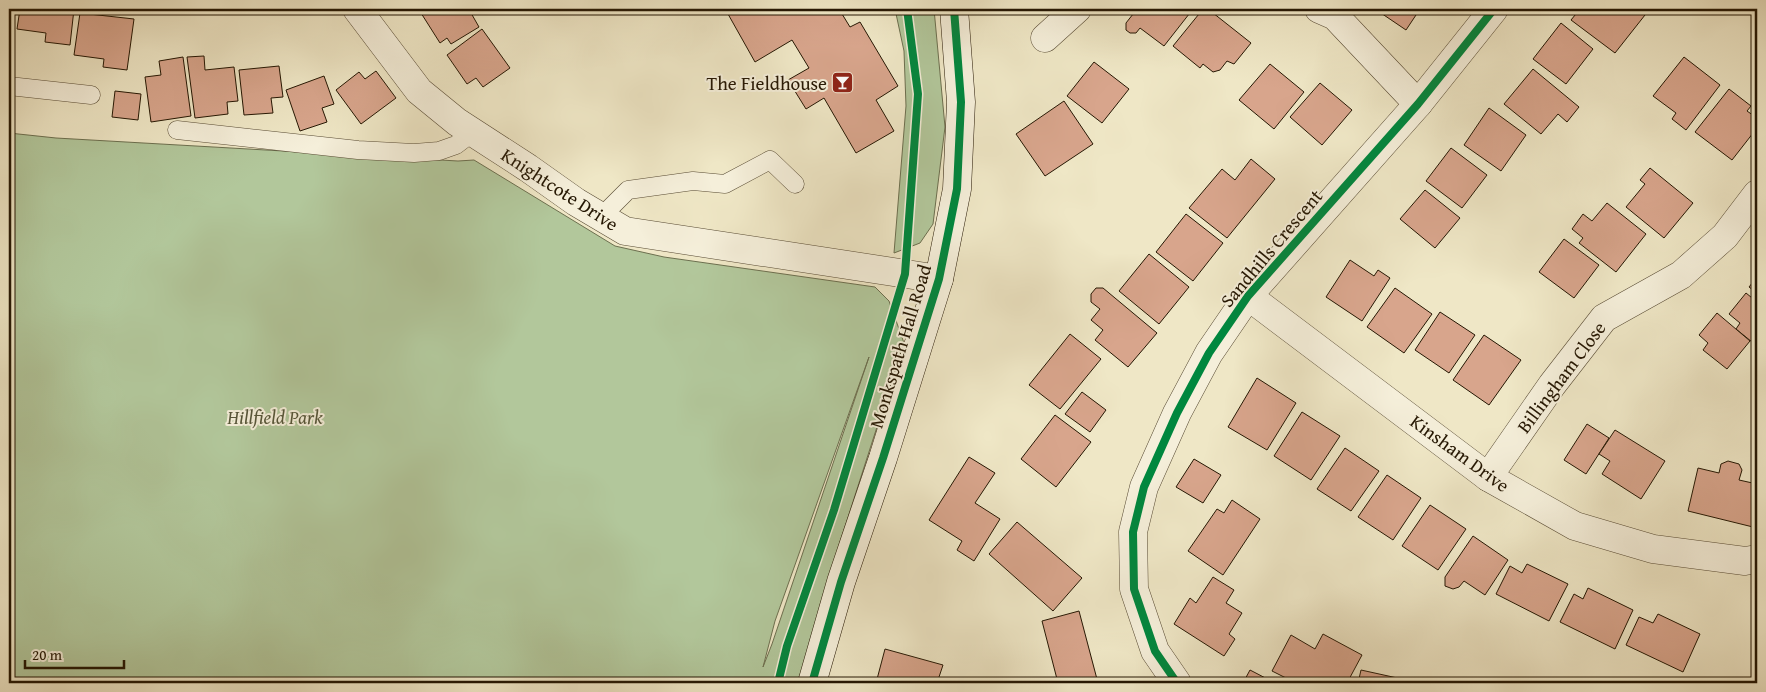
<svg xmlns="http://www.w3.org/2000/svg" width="1766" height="692" font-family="'Gentium Book Plus',serif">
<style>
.green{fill:#b2c79b;stroke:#6c6f4f;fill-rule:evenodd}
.building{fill:#d8a58c;stroke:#251703}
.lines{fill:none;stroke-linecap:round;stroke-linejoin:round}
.lane-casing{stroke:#584b34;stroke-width:19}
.street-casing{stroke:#584b34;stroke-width:29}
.secondary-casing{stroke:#251703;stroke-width:29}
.lane{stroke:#f5efda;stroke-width:18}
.street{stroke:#f5efda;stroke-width:28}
.secondary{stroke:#f5efda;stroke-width:28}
.cycleway-casing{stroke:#f5efda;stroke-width:11}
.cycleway{stroke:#00873e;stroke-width:8}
.labels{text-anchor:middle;stroke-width:4;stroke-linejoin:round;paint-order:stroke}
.poi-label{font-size:19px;fill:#251703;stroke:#f5efda;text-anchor:end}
.street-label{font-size:19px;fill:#251703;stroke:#f5efda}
.park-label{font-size:19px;font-style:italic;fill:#565538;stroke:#f5efda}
</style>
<rect width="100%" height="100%" fill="#efe7c6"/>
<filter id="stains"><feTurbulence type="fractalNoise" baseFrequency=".004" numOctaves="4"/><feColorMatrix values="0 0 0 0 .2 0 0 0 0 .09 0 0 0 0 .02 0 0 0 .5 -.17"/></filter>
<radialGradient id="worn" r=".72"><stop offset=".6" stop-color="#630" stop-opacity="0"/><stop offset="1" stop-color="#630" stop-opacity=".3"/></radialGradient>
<g class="green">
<polygon points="895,9 934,9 945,127 933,224 920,243 894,253 906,106 904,51"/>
<path d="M9 133 56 138 458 161 474 160 615 246 664 257 875 287 889 301 904 343 840 542 800 683H9ZM869 357 772 644 763 667 775 621Z"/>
</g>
<g class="building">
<polygon points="20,9 74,9 70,45 45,42 46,33 17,29"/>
<polygon points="248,9 275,9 248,13"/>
<polygon points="427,9 479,9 471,13 479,27 451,44 447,38 440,43 421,13"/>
<polygon points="738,9 839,9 850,27 860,22 898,86 876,100 894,131 856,153 824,98 806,109 788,80 809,68 792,40 755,62 728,14"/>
<polygon points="1137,9 1193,9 1164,46 1140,28 1136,33 1130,33 1126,30 1126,23"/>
<polygon points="1203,9 1208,9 1251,43 1234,64 1227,61 1220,70 1213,72 1203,64 1200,68 1173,46"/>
<polygon points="1375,9 1420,9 1406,30"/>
<polygon points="1580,9 1637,9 1645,15 1615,53 1571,20"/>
<polygon points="80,13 134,19 127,70 103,67 104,59 74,55"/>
<polygon points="1561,23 1593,49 1566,84 1533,59"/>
<polygon points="482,29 510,68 483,87 476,78 467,84 447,55"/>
<polygon points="204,56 205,70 234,67 238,101 227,102 228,114 195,118 187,57"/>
<polygon points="183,57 191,116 151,122 145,77 161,75 159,61"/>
<polygon points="1684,57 1720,85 1686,130 1672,119 1676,113 1653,96"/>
<polygon points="1094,62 1129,89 1102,123 1067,96"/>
<polygon points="1270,64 1304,92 1274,129 1239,100"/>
<polygon points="279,66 283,97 271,98 273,113 244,115 239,70"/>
<polygon points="1533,69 1579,107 1567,122 1558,114 1541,134 1504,104"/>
<polygon points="376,71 396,98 361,124 336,90 359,72 365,79"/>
<polygon points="324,76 334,104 322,108 327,122 300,131 286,90"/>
<polygon points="1320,83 1352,110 1322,145 1290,117"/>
<polygon points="1729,89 1751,106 1747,111 1757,118 1757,128 1732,160 1695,132"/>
<polygon points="115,91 141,94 138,120 112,117"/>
<polygon points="1064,101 1093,144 1045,176 1016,134"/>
<polygon points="1489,108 1526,135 1501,171 1464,145"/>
<polygon points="1451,148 1487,175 1462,208 1426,181"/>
<polygon points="1251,159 1275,179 1227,238 1189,208 1222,169 1235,180"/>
<polygon points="1650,168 1693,203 1664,238 1626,207 1645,184 1640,180"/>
<polygon points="1425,190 1460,218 1435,248 1400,219"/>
<polygon points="1607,203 1646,234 1616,272 1579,243 1583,238 1572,229 1583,214 1592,221"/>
<polygon points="1186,214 1223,243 1193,281 1156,252"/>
<polygon points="1564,239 1599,265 1574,298 1539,272"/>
<polygon points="1149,254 1189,287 1159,324 1119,291"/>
<polygon points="1350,260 1374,276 1378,270 1390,278 1362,321 1326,297"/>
<polygon points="1757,277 1757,293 1749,287"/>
<polygon points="1096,288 1103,288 1157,333 1128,367 1095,340 1103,330 1091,320 1100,309 1091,302 1091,294"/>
<polygon points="1395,288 1432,314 1404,353 1367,327"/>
<polygon points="1746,293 1757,302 1757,346 1736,329 1740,323 1729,314"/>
<polygon points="1440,312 1475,335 1449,373 1415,350"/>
<polygon points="1717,313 1750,341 1727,369 1703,350 1708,343 1699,335"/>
<polygon points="1070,334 1101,359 1060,409 1029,385"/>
<polygon points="1484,335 1521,360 1489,405 1453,380"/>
<polygon points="1257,378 1296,403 1267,450 1228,427"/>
<polygon points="1082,392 1106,410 1090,432 1065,414"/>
<polygon points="1302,412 1340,436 1311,480 1274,456"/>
<polygon points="1055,415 1091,442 1056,487 1021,459"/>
<polygon points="1587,424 1609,438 1586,474 1564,460"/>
<polygon points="1615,430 1665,461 1641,499 1602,474 1610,461 1599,454"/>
<polygon points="1345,448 1379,471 1351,511 1317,489"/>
<polygon points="969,457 995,473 975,503 1000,519 974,561 957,550 962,541 929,520"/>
<polygon points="1194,459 1221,475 1203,503 1176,487"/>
<polygon points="1728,461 1739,464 1742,470 1739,480 1757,484 1757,508 1753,527 1688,511 1698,468 1719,473 1721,464"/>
<polygon points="1387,475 1421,498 1393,540 1358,517"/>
<polygon points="1232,500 1260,519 1223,575 1188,551 1217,509 1224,513"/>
<polygon points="1430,505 1466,529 1438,570 1402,546"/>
<polygon points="1017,522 1082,578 1053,611 989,554"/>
<polygon points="1473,536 1508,560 1485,595 1464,581 1459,587 1453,589 1445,586 1445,577"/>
<polygon points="1527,564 1568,584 1549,621 1496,594 1510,566 1522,573"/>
<polygon points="1213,577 1234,590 1226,603 1242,613 1229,634 1235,639 1224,656 1174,624 1190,598 1196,603"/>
<polygon points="1588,588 1633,610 1615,649 1560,622 1574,594 1583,599"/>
<polygon points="1079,611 1098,683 1058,683 1042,621"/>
<polygon points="1658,614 1700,634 1683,672 1626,645 1639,617 1653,623"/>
<polygon points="1323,634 1362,655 1347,683 1296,683 1272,671 1291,635 1315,649"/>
<polygon points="885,649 943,665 937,683 876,683"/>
<polygon points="1250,670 1275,683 1243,683"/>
<polygon points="1361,670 1420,683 1358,683"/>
</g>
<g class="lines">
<defs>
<g id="lane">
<polyline points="9,86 91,95"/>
<polyline points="177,130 358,150 414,153 439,151 456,145 473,132"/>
<polyline points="601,217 628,190 693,181 725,184 770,160 795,184"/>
</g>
<g id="street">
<polyline points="357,9 419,91 457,122 528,168 576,202 625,231 939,279"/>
<polyline points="1319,9 1335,16 1418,104"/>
<polyline points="1045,38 1077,9"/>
<polyline points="1248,296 1488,477 1575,526 1653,549 1745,561 1757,559"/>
<polyline points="1488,477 1552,385 1604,318 1681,275 1725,236 1757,194"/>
<polyline points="1177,683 1155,651 1134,589 1133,532 1144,487 1177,413 1209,353 1248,296 1418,104 1494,9"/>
</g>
<polyline id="secondary" points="812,683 841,582 883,458 939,279 957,189 961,102 954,9"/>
</defs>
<use href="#lane" class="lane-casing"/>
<use href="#street" class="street-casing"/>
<use href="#secondary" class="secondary-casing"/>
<use href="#lane" class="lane"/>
<use href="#street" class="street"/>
<use href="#secondary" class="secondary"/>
<defs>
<g id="cycleway">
<polyline points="778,683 787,646 834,510 905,274 918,94 907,9"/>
<polyline points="812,683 841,582 883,458 939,279 957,189 961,102 954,9"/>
<polyline points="1177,683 1155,651 1134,589 1133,532 1144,487 1177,413 1209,353 1248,296 1418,104 1494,9"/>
</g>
</defs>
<use href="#cycleway" class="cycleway-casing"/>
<use href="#cycleway" class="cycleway"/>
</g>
<defs>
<symbol id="bar-square" viewBox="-11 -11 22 22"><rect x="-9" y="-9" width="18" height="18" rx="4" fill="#8f2418" stroke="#f5efda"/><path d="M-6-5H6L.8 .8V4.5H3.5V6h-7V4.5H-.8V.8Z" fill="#fff"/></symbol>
</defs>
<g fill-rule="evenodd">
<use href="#bar-square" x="830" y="70" width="25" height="25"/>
</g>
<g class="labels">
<g class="poi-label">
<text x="827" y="90">The Fieldhouse</text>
</g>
<g class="street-label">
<text transform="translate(560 189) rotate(33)" y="7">Knightcote Drive</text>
<text transform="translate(1271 248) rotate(-50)" y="7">Sandhills Crescent</text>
<text transform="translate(900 346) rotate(-73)" y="7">Monkspath Hall Road</text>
<text transform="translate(1561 377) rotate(-53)" y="7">Billingham Close</text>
<text transform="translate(1460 453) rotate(36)" y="7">Kinsham Drive</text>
</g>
<g class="park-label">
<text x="275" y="424">Hillfield Park</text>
</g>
</g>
<rect width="1766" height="692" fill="none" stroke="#efe7c6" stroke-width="30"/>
<rect x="10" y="10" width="1746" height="672" fill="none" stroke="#251703" stroke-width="2.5"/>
<rect x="15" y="15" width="1736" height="662" fill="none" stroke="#251703"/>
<path d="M25 660v8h99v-8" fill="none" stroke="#251703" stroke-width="2.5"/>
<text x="32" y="660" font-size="15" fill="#251703" stroke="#f5efda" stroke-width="4" paint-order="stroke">20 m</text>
<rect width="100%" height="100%" filter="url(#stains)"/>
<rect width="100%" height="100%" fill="url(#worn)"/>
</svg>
